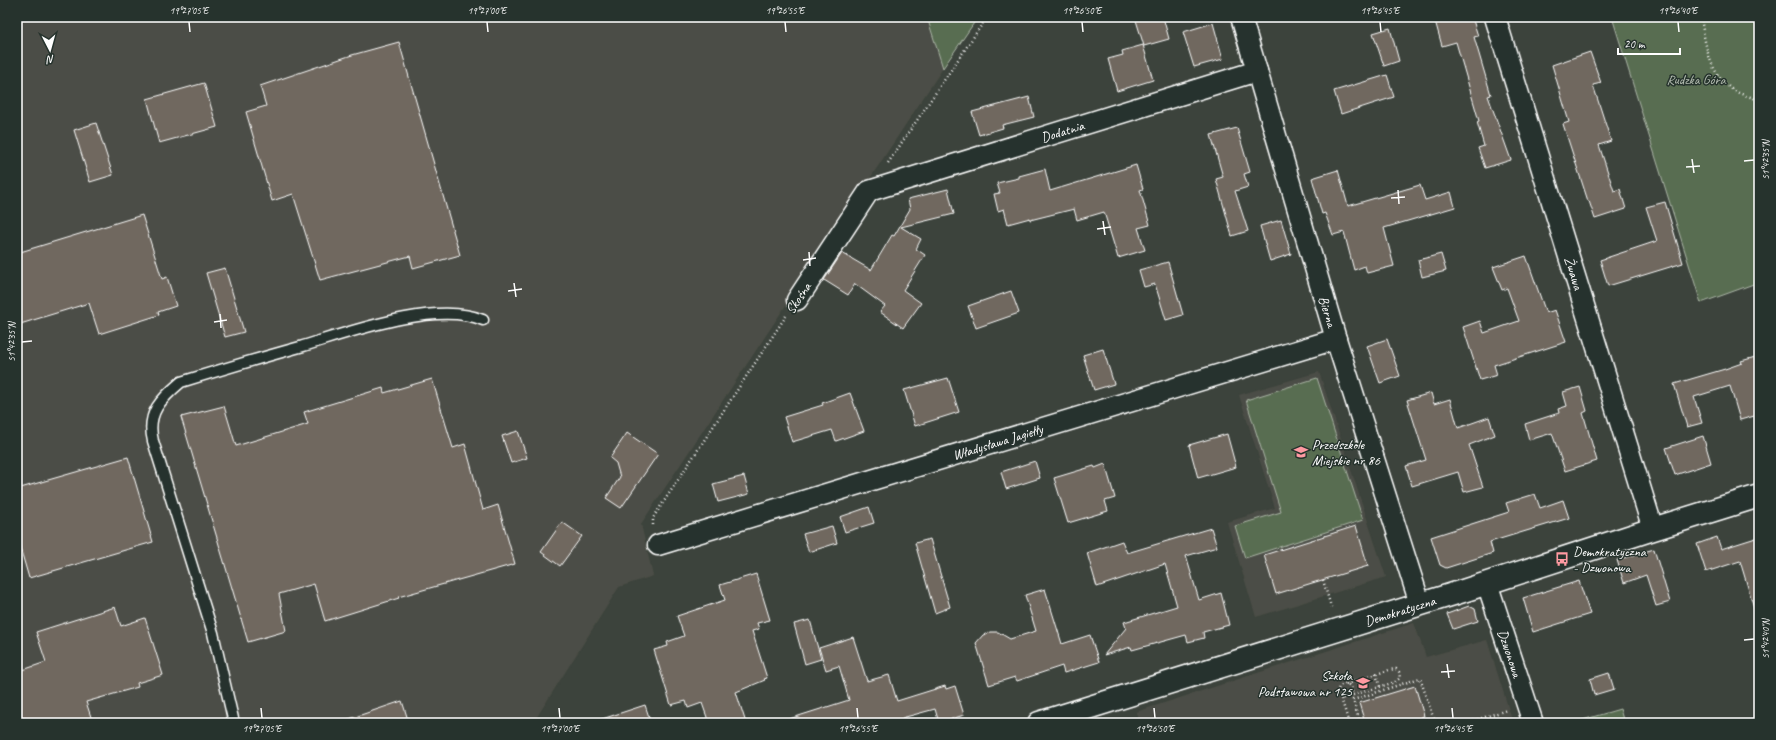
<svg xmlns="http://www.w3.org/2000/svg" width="1776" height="740" font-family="Caveat,sans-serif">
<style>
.built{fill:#4c4e46}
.green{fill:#596d51;stroke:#acb6a8}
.building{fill:#70685f;stroke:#fff}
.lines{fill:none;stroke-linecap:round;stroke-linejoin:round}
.service-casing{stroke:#fff;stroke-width:13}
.minor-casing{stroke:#fff;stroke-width:23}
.tertiary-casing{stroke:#fff;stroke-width:25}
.path{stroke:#fff;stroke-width:2.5;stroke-dasharray:1 3;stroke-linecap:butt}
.service{stroke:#26332d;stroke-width:10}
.minor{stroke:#26332d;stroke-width:20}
.tertiary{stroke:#26332d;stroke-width:22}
.ticks{fill:none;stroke:#fff;stroke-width:1.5}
.labels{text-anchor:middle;stroke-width:3;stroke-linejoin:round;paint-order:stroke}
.park-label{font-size:14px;fill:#b4bdb1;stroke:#26332d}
.street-label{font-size:14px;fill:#fff;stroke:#26332d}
.poi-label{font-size:14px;fill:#fff;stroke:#26332d;text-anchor:start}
.neatline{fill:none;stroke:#fff;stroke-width:1.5}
.ticks-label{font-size:10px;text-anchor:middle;fill:#fff}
</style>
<rect width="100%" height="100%" fill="#3c433c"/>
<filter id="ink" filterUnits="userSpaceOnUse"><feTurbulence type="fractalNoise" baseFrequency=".025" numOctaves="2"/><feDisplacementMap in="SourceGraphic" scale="8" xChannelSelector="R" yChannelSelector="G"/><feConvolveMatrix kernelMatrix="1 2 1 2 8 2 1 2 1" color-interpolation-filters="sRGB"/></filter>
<g filter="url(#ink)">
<g class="built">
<polygon points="17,17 927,17 943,68 641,524 653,576 619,587 533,723 17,723"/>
<polygon points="1319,372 1386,577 1256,617 1227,522 1275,508 1239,395"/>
<polygon points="1414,623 1426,657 1487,640 1513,723 1140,723 1136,712"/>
</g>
<g class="green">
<polygon points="927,17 978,17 943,68"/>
<polygon points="1612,17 1759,17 1759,282 1701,303"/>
<polygon points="1317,378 1363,520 1245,558 1235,526 1281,512 1246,400"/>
<polygon points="1620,709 1624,723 1572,723"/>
</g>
<g class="building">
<polygon points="1135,17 1163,17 1169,39 1144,46"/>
<polygon points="1434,17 1472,17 1478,36 1474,37 1491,95 1488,96 1511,160 1485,168 1478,148 1484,146 1477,122 1479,121 1456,42 1442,46"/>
<polygon points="1213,23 1223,59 1194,67 1183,32"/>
<polygon points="1390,28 1399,61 1384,66 1373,33"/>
<polygon points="399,42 460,255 413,268 410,256 320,280 293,194 272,201 246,112 266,106 260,86 352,55"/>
<polygon points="1143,45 1153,80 1117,91 1108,59 1123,55 1122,51"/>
<polygon points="1590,52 1601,83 1593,85 1611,141 1599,145 1614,191 1620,189 1626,209 1595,219 1589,201 1588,201 1563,124 1569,122 1552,65"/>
<polygon points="1387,75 1394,97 1341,114 1334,91"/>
<polygon points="204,83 217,127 159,143 147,99"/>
<polygon points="1029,97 1034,117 1002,125 1003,128 979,135 972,112"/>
<polygon points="96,123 113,175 90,182 74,130"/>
<polygon points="1237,128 1250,172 1244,174 1248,187 1235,191 1248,231 1232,236 1216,179 1223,177 1211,135"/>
<polygon points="1136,165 1143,189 1140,190 1150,225 1138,228 1145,250 1118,258 1104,212 1077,220 1074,209 1030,220 1030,218 1008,224 1004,209 998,211 994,194 1000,193 997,183 1019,178 1019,176 1045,169 1050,191"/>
<polygon points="1338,170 1348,206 1420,185 1425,200 1451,192 1455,207 1384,228 1394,266 1367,273 1365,266 1354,270 1344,232 1333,235 1325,213 1322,214 1312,178"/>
<polygon points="948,189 954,214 901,227 921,239 916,249 925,255 903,290 921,303 903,328 880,312 885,306 855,284 848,295 824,280 842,253 871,270 892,235 894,236 910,209 908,199"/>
<polygon points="1665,202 1683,263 1608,286 1600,260 1657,241 1646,207"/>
<polygon points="142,215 162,279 167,277 176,306 158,312 159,315 99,334 89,303 17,325 17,253"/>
<polygon points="1281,220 1291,254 1270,261 1260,226"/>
<polygon points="1441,254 1446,271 1422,277 1418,260"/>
<polygon points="1526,256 1546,313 1555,310 1566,342 1494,365 1497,375 1480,380 1463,327 1480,321 1484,333 1519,321 1507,288 1502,290 1493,267"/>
<polygon points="1168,262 1183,315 1166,320 1155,284 1144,287 1139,270"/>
<polygon points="225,268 244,332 225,337 206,273"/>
<polygon points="1011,291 1019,313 976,328 968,306"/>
<polygon points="1387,339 1400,376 1380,383 1367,346"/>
<polygon points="1103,349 1114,384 1094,390 1083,355"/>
<polygon points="1759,356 1759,405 1754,404 1758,415 1740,420 1730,386 1694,397 1702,423 1687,427 1674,384 1725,369 1742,363 1741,361"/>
<polygon points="948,378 959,412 915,426 904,390"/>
<polygon points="432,379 453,448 465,444 483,510 498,505 515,564 398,597 399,598 325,621 314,584 279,594 286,631 248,642 181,417 224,406 236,446 308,424 304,412 383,388 384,393"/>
<polygon points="1580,387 1587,411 1583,413 1597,461 1565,471 1552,433 1529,440 1525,424 1559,413 1558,409 1567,406 1563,392"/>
<polygon points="850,393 864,431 836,441 832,430 792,442 784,417 823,405 822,403"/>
<polygon points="1431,393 1434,404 1450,399 1458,428 1489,417 1495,435 1469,445 1483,487 1464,492 1458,472 1412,486 1406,466 1426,460 1407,400"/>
<polygon points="518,431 527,458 511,463 502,436"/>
<polygon points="627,433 658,454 621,508 606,498 620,477 616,463 610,458"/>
<polygon points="1227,434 1236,467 1198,478 1189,445"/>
<polygon points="1703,436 1711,463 1675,475 1666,448"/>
<polygon points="128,457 153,542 29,578 17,537 17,489"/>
<polygon points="1035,461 1040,478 1006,489 1001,472"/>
<polygon points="1105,464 1115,498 1105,501 1108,511 1068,523 1054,478 1094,466 1095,468"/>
<polygon points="744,476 749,494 718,502 713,484"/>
<polygon points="1535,494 1540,508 1563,500 1569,518 1490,542 1493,553 1446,568 1440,565 1431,537 1509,512 1506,503"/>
<polygon points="869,507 874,523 845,532 840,517"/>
<polygon points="562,522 582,536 560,566 541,552"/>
<polygon points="832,526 837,543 809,552 803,534"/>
<polygon points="1356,526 1368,566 1276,594 1264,555"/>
<polygon points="1211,528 1217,547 1186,556 1199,600 1221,593 1229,625 1203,632 1204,638 1188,642 1186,635 1132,650 1131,647 1104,655 1126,628 1124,622 1177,606 1165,564 1097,587 1087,553 1122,541 1127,553"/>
<polygon points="1717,537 1721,549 1759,537 1759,610 1755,611 1740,561 1706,572 1697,544"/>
<polygon points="930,539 950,607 935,613 915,543"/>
<polygon points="1654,549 1670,602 1656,606 1646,575 1624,583 1617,560"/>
<polygon points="756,574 770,620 757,623 759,629 752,631 767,678 764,679 765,680 736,692 746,723 709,723 702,703 688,708 686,701 671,705 654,650 668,646 667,642 684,636 677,616 725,600 720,585"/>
<polygon points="1579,581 1590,614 1533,632 1523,598"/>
<polygon points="1045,589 1062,644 1090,635 1099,662 1064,673 1062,666 1017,681 1015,677 989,685 976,643 983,635 991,632 998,632 1010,639 1036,631 1025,595"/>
<polygon points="1469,606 1475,609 1478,621 1453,629 1447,614"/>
<polygon points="115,607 121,626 145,618 163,675 137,683 138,687 86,702 93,723 17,723 17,672 46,662 36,632"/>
<polygon points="810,620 821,659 805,664 794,624"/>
<polygon points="853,637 867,681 889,675 897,701 945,686 946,689 955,686 964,715 939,723 935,709 902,718 903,723 789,723 789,719 849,700 839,666 826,670 819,648"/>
<polygon points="1609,673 1614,689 1594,695 1590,679"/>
<polygon points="1415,686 1424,716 1419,718 1421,723 1365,723 1359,703"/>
<polygon points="402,701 409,723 347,723 346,720"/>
<polygon points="645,705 651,723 599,723 599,720"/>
</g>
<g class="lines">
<defs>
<path id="service" d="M234 723 213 633 153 441C146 413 161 399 181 382 220 370 260 358 300 347 347 333 436 300 483 320"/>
<g id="minor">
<path id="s1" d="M1241 17 1336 339 1420 604"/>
<path id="s2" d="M1495 17 1653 529"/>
<path id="s3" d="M797 300 869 191 1257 71"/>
<path id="s4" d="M658 545 1336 339"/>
<path id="s5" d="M1487 583 1533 723"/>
</g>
<g id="tertiary">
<path id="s6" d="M1039 723 1463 591 1653 529 1759 496"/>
</g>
</defs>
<use href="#service" class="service-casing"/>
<use href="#minor" class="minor-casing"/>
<use href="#tertiary" class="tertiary-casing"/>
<g class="path">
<path d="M1701 17C1705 44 1709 76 1735 91 1742 95 1752 97 1759 100"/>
<polyline points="888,163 987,17"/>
<polyline points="653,525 653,518 786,316"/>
<polyline points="1323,580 1332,610"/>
<polyline points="1376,674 1380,687"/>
<polyline points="1346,684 1389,670 1396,669 1399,672 1400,678 1395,682 1350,696"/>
<circle cx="1345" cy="691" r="7"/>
<polyline points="1340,695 1349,723"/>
<polyline points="1360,723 1353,700 1420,678 1435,723"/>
<polyline points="1466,723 1507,710"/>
</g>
<use href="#service" class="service"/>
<use href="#minor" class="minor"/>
<use href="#tertiary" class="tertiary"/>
</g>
</g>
<path class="ticks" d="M189 22 190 32M487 22 488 32M785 22 786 32M1082 22 1083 32M1380 22 1381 32M1678 22 1679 32M1692 159 1694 173M1744 161 1754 160M1686 167 1700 166M1398 190 1399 204M1391 198 1405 197M1103 221 1105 235M1097 229 1111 227M809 252 810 266M803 260 816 258M514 283 516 297M508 291 522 289M220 314 221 328M214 322 227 320M22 342 32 341M1744 640 1754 639M1447 664 1449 678M1441 672 1455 671M261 708 262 718M559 708 560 718M857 708 858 718M1154 708 1155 718M1452 708 1453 718"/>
<defs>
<symbol id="school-bare" viewBox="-9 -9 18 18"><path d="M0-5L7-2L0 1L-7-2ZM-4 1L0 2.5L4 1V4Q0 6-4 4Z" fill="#ff9aa2" stroke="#26332d" stroke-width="2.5" paint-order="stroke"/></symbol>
<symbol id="bus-bare" viewBox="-9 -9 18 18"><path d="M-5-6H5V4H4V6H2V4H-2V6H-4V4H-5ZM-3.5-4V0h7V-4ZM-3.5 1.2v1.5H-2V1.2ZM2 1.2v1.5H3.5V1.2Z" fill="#ff9aa2" stroke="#26332d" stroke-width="2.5" paint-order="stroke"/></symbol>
</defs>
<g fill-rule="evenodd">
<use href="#school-bare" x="1291" y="442" width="20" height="20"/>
<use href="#bus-bare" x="1552" y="549" width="20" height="20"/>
<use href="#school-bare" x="1353" y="673" width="20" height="20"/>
</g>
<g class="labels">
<g class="park-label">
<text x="1696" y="84">Rudzka Góra</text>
</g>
<g class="street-label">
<text dy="5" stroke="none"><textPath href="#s3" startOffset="333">Dodatnia</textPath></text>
<text dy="5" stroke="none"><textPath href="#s2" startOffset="268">Żwawa</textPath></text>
<text transform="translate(798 298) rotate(-56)" y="5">Skośna</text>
<text dy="5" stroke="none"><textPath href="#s1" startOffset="307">Bierna</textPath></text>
<text dy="5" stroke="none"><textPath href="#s4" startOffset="355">Władysława Jagiełły</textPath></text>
<text dy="5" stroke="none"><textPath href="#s6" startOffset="378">Demokratyczna</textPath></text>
<text dy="5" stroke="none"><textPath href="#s5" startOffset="74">Dzwonowa</textPath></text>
</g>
<g class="poi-label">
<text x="1312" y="449">Przedszkole<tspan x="1312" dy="16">Miejskie nr 86</tspan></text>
<text x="1573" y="556">Demokratyczna<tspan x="1573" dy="16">- Dzwonowa</tspan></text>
<text x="1352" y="680" text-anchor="end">Szkoła<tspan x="1352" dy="16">Podstawowa nr 125</tspan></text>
</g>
</g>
<rect width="1776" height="740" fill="none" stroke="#26332d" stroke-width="44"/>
<g transform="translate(50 50) rotate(174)" stroke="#26332d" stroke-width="3" paint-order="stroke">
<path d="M0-3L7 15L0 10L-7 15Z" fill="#ffffff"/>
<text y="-6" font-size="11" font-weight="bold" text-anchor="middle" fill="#ffffff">N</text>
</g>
<path d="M1618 48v6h62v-6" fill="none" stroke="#ffffff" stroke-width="2"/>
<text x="1624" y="48" font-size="12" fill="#ffffff" stroke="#26332d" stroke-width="3" paint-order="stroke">20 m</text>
<rect x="22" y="22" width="1732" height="696" class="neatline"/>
<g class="ticks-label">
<text x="189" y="14">19°27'05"E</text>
<text x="487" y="14">19°27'00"E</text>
<text x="785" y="14">19°26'55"E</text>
<text x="1082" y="14">19°26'50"E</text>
<text x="1380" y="14">19°26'45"E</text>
<text x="1678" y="14">19°26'40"E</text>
<text transform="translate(1765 160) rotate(-90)" y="4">51°42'35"N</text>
<text transform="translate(11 342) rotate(-90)" y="4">51°42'35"N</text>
<text transform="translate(1765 639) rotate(-90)" y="4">51°42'40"N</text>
<text x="262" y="732">19°27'05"E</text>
<text x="560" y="732">19°27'00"E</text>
<text x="858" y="732">19°26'55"E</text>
<text x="1155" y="732">19°26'50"E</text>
<text x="1453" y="732">19°26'45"E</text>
</g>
</svg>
